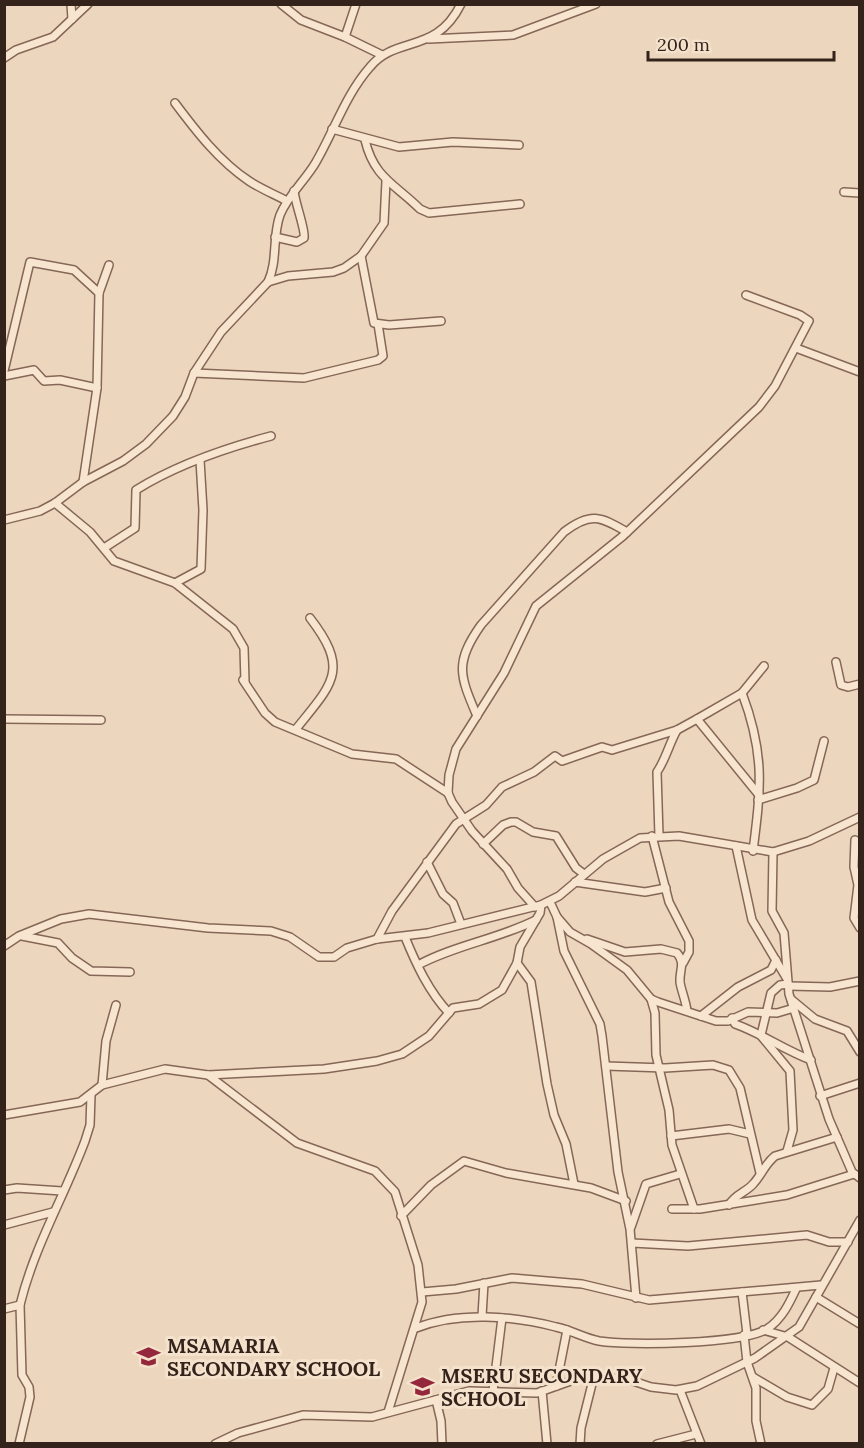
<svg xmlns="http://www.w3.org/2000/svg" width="864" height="1448" font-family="Lora,serif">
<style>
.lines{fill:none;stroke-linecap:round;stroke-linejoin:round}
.minor-casing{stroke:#856757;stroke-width:10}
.minor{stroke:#f8e5d0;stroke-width:7}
.labels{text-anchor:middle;stroke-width:6;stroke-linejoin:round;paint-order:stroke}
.poi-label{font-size:20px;font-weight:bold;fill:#34231b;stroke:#f5e2cd;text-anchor:start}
</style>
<rect width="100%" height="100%" fill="#edd6be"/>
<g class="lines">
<defs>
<g id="minor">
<polyline points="71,4 72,19"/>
<polyline points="281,4 301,20 345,37 382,55"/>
<polyline points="345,37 356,4"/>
<polyline points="429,39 513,35 596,4"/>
<polyline points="4,58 16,50 53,37 88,4"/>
<path d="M175 103C196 131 219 161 249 181 261 189 274 194 287 201"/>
<polyline points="332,129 399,147 453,142 519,145"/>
<path d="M365 140C374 178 395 184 420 209L429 213 520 204"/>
<polyline points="844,192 860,193"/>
<path d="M275 237 297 242 304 238C306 231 295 203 294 191"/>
<polyline points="361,256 374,323 389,325 441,321"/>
<polyline points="268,282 288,276 333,272 344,268 361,256 384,223 386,181"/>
<polyline points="796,348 860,372"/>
<polyline points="4,371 30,262 74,270 99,293"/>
<polyline points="194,373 304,378 378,360 383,356 378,324"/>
<polyline points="4,376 34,370 44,381 60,380 97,388"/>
<polyline points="83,482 97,388 99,293 109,265"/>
<polyline points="55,503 90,532 114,561 175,583 233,629 244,648 245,682"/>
<path d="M4 520 40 511 55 503 83 482 123 461 146 444 173 416 185 397 194 373 221 332 268 282C278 261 272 237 280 215 288 195 305 181 316 162 334 131 346 94 370 67 396 35 436 55 461 4"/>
<path d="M104 548 135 528 136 490C176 465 226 448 271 436"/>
<polyline points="175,583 201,569 203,510 200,460"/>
<polyline points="836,662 841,685 848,687 860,684"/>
<polyline points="243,680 265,713 275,722 352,754 396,759 448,793"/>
<path d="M742 693C765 754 761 788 753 851"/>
<path d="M477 716C460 676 454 663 481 625L564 532C590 512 600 516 627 532"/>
<polyline points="4,719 101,720"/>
<polyline points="697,719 759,795"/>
<path d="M296 729C333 683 350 670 310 618"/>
<polyline points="758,800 797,788 814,780 824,741"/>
<polyline points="652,836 669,902 689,941 689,952 683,963"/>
<path d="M659 836 657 772C666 759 669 744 677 730"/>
<polyline points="855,840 854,867 858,885 854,918 860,928"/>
<polyline points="483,844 503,825 511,822 516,822 533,832 556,836 576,868 584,874"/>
<polyline points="736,846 752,920 787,979"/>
<polyline points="773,852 772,911 784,933 789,994 829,1119 852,1172 860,1178"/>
<polyline points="427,862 443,894 453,903 461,924"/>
<polyline points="575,882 645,892 666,888"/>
<polyline points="550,902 557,917 570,932 591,944 627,970 651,999 658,1002 716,1021 728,1021 748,1012 777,1013 794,1008"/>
<polyline points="535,907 518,888 507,869 472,831 452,802 448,793 449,775 456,749 504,673 536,606 623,536 759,407 775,386 809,321 800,315 746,295"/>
<polyline points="557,917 564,951 600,1024 602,1036 618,1172 630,1229 636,1298"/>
<polyline points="22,936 58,943 72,958 91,971 130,972"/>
<path d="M405 937C416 964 429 992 449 1013"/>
<polyline points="377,939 392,911 456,824 486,805 502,787 534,772 555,756 562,761 602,747 612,750 677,730 697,719 742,693 764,666"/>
<path d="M587 939 625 952 661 949 677 953C686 964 679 970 680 982 681 990 686 1001 687 1011"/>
<polyline points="4,946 19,936 61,919 89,914 208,928 271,931 290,937 319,957 334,957 347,948 377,939 428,933 541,905 559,896 603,859 640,838 679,836 773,852 809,841 860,817"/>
<polyline points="517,963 531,982 547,1084 554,1115 566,1144 574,1184"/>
<path d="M418 965C455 945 498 939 536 920"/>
<polyline points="789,986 830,987 860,981"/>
<polyline points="651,999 655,1013 656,1055 669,1110 672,1145 694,1209"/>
<polyline points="792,1000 815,1019 847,1031 860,1052"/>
<polyline points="701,1016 738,987 771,970 776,960"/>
<path d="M732 1018 735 1024C761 1033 784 1050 811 1060"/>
<polyline points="761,1035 771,993 780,985 788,984"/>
<polyline points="762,1037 790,1071 793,1130 787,1151"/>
<polyline points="606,1066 665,1068 713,1065 729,1070 740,1088 760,1173"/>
<polyline points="208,1075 297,1143 375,1171 395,1192 418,1265 422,1302 388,1412"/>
<polyline points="102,1085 106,1041 116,1005"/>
<polyline points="820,1096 860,1083"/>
<polyline points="4,1115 80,1102 102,1085 165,1069 208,1075 324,1069 377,1061 402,1054 429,1036 453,1008 479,1004 502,990 517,963 520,947 540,913 541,905"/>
<polyline points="671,1136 729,1129 750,1134"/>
<polyline points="4,1190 17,1188 62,1191"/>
<path d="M729 1205C735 1194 747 1192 754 1183 762 1174 765 1164 775 1156L837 1137"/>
<polyline points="672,1209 700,1209 787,1195 854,1174"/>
<polyline points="401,1216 431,1185 464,1161 506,1173 591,1188 626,1201"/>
<polyline points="4,1225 53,1212"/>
<polyline points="631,1227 646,1184 680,1174"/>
<polyline points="632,1243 688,1246 807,1235 829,1242 848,1242"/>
<polyline points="422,1292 456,1289 512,1278 582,1284 649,1300 821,1285"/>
<polyline points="742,1292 747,1334"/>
<polyline points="816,1297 860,1324"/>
<path d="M4 1309 20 1305C34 1247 64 1197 85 1141L90 1125 91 1095"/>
<polyline points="482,1316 484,1283"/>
<path d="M416 1328C459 1311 513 1316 556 1327 571 1330 584 1338 599 1341 630 1346 742 1344 767 1329 782 1319 789 1304 796 1289"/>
<polyline points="763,1330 788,1337 860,1383"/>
<polyline points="744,1335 747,1362 756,1388 756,1421 761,1444"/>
<polyline points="753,1377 787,1397 812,1405 828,1389 834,1368"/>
<polyline points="556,1386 567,1330"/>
<polyline points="680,1390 701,1444"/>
<polyline points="493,1391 502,1318"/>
<polyline points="542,1391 547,1444"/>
<polyline points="436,1400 441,1421 442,1444"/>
<polyline points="19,1444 30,1397 29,1387 22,1375 20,1305"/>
<polyline points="215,1444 238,1433 303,1415 372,1417 469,1391 537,1393 582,1377 627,1379 651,1387 676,1390 697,1386 755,1358 799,1327 860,1220"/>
<polyline points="580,1444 581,1428 594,1376"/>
<polyline points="657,1444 696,1434"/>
</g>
</defs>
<use href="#minor" class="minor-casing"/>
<use href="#minor" class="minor"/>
</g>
<defs>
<symbol id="school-bare" viewBox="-9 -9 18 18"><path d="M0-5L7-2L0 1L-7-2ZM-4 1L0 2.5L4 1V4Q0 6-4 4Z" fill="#94273b" stroke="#f5e2cd" stroke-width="2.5" paint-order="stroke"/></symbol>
</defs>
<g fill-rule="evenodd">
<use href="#school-bare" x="132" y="1340" width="33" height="33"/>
<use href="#school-bare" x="406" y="1370" width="33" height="33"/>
</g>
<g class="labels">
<g class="poi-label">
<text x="167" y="1353">MSAMARIA<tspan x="167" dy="23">SECONDARY SCHOOL</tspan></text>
<text x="441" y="1383">MSERU SECONDARY<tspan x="441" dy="23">SCHOOL</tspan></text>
</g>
</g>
<rect width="864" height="1448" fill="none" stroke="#34231b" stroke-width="12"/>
<path d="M648 51v9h186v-9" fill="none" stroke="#34231b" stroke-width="3"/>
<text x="657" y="51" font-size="18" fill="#34231b" stroke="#f5e2cd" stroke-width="4.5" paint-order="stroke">200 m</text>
</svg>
